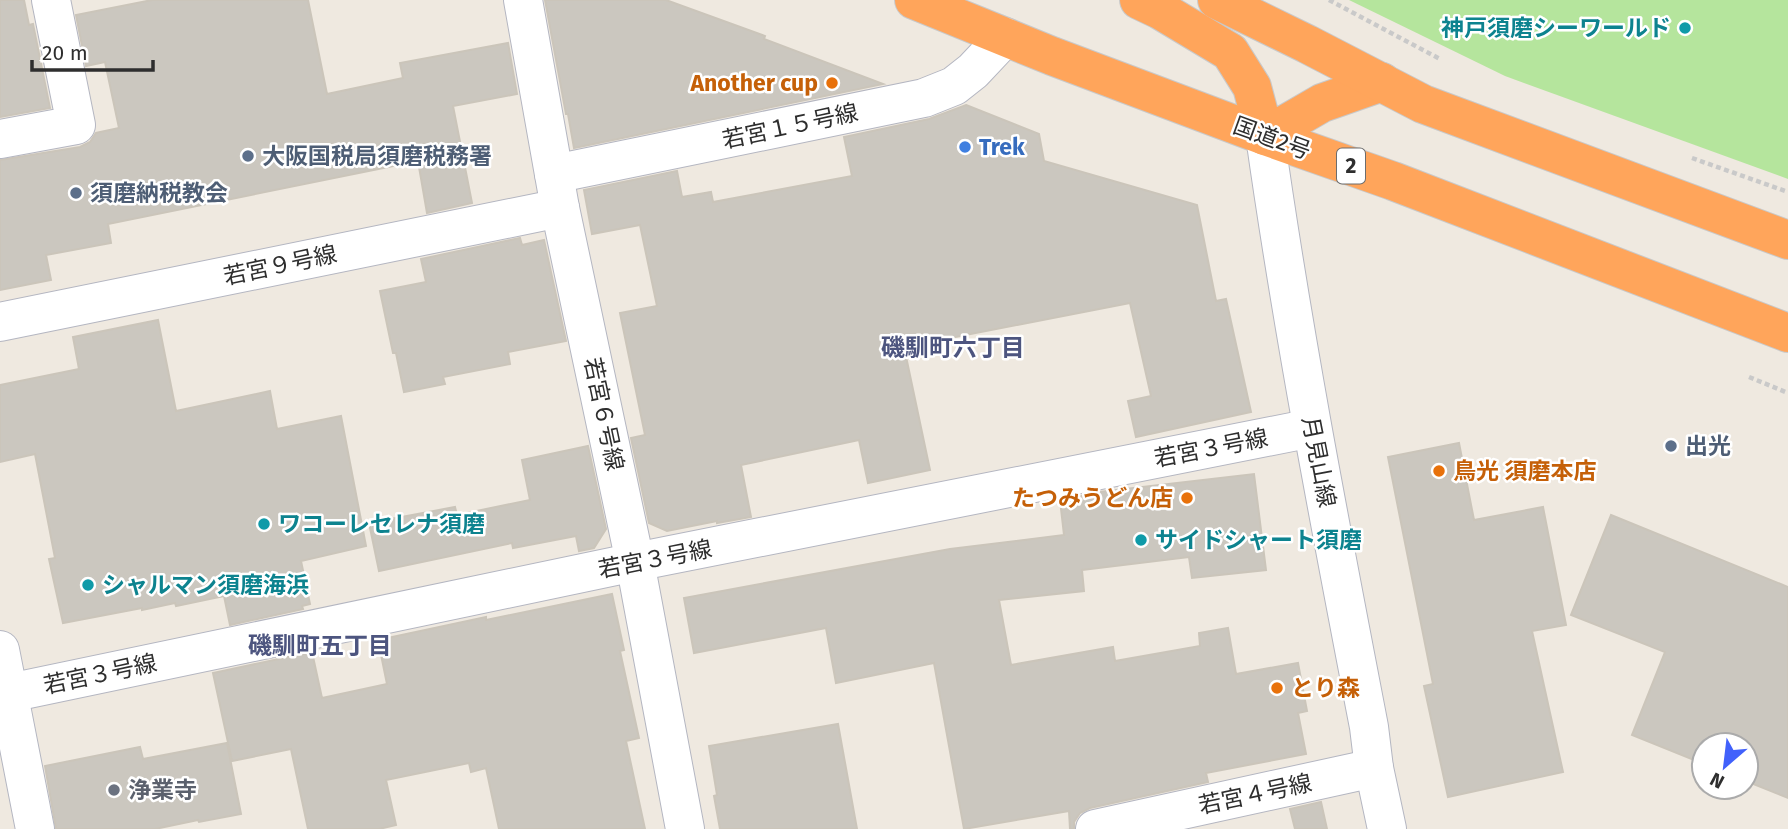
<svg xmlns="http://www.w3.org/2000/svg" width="1788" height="829" font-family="'Fira Sans','Noto Sans JP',sans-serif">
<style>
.green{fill:#b5e59d}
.building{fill:#cbc7bf;stroke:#cbc5ba;stroke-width:2}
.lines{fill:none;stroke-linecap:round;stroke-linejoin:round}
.minor-casing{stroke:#b4b6c1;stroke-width:40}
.highway-casing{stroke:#c9c9c9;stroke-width:40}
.path{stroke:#c9c9c9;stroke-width:4.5;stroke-dasharray:5 3.5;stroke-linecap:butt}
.minor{stroke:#fff;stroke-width:38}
.highway{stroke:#ffa55b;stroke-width:38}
.culture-dot{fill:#0f9aa8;stroke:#fff;stroke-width:2.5}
.food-dot{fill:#e8710a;stroke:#fff;stroke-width:2.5}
.shop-dot{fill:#3f7fe0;stroke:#fff;stroke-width:2.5}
.service-dot{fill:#5c6f8a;stroke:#fff;stroke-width:2.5}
.worship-dot{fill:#6b7280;stroke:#fff;stroke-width:2.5}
.labels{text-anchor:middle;stroke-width:5;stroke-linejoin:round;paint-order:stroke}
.shield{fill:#fff;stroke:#6d6d6d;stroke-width:2}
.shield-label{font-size:21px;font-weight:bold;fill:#2e2e2e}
.culture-label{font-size:23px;font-weight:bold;fill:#0d838f;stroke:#fff;text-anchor:start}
.food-label{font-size:23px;font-weight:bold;fill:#c56008;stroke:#fff;text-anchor:end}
.street-label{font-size:23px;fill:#2e2e2e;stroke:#fff}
.shop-label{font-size:23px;font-weight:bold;fill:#366cbe;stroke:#fff;text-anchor:start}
.service-label{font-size:23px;font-weight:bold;fill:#4e5e75;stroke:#fff;text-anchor:start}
.worship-label{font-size:23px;font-weight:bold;fill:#5b616d;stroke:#fff;text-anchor:start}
.neighbourhood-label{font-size:24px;font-weight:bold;fill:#4d557f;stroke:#fff}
</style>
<rect width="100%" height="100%" fill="#efe9e0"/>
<polygon class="green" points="1349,0 1788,0 1788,179 1505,76"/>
<g class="building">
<polygon points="0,0 24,0 29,25 33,24 50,108 0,117"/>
<polygon points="152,0 308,0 327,94 403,78 400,63 508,43 517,94 453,106 472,203 427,213 418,161 108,224 111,243 46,255 51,280 0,290 0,160 80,147 90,142 96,133 119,128 105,62 86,66 76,15"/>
<polygon points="545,0 666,0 765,36 764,39 883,84 574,148 568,114 566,114"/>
<polygon points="966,105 1039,134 1044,161 1197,205 1216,301 1226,299 1251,412 1136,437 1128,401 1151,396 1130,303 904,347 930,470 868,483 859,440 741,465 751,517 717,523 717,521 667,531 649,523 631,438 645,435 620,313 657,306 640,225 592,234 584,190 677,171 682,197 711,192 713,202 852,176 844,137 929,119"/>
<polygon points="520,238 522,245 544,240 566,341 508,352 510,364 443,377 445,384 404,392 396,353 393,353 380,291 426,282 421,259"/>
<polygon points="158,320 176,411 270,391 277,429 341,416 366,546 301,561 310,604 302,606 303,609 230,625 224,596 176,606 175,603 142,610 142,608 63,623 49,559 55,558 35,454 0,462 0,385 79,369 73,337"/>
<polygon points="1459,443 1474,520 1543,507 1566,625 1532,631 1563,772 1448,797 1424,686 1433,684 1388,457"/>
<polygon points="588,446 606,529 594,548 579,551 576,536 513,548 512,543 379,571 369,523 455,507 457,515 530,500 522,460"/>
<polygon points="1254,474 1266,570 1192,578 1189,557 1082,570 1084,591 999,600 1011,665 1113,647 1115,661 1200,646 1199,633 1228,628 1236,674 1298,663 1307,711 1298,713 1306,754 1206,773 1208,782 1090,808 1080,813 1074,822 1074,829 1070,829 1069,811 964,829 934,663 836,683 826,628 694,653 684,598 950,549 1064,535 1060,500 1099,492"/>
<polygon points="1611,515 1788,587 1788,798 1746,781 1746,745 1704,745 1704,764 1632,735 1665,652 1571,615"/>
<polygon points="612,594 624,650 620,651 639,738 626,741 645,829 499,829 486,768 471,772 469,763 386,780 396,825 379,829 308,829 291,749 232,761 213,673 312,652 322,698 387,684 378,640 486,617 486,620"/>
<polygon points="838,724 857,829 720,829 714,796 717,795 709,746"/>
<polygon points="227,743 241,814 199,822 198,820 155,829 56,829 45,766 140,747 143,759"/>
<polygon points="1321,802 1327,829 1295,829 1290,809"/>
</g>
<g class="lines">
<defs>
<g id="minor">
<polyline points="523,0 560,208 635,562 685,829"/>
<path d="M1265 136C1293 334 1331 530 1369 727L1374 768 1387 829"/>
<polyline points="0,139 76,125 51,0"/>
<polyline points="554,174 924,98 954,86 973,71 1005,37"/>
<polyline points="0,322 560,208"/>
<polyline points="0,650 35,829"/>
<polyline points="0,695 635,562 1312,428"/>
<polyline points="1095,829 1374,768"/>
</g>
<g id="highway">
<polyline points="914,0 1052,56 1265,136 1393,181 1788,333"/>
<polyline points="1139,0 1160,10 1230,52 1252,87 1265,136 1322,103 1382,82"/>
<polyline points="1217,0 1307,44 1423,104 1788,240"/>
</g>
</defs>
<use href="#minor" class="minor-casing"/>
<use href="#highway" class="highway-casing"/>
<g class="path">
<polyline points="1329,0 1440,59"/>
<polyline points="1692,158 1788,192"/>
<polyline points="1749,377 1788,393"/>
</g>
<use href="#minor" class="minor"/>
<use href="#highway" class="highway"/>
</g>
<g class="culture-dot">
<circle cx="1685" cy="28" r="7"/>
<circle cx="264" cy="524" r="7"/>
<circle cx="1141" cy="540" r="7"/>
<circle cx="88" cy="585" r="7"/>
</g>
<g class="food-dot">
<circle cx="832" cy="83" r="7"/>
<circle cx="1439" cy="471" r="7"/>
<circle cx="1187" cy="498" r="7"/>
<circle cx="1277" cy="688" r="7"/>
</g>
<circle class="shop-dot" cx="965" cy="147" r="7"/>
<g class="service-dot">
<circle cx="248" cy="156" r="7"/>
<circle cx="76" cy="193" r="7"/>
<circle cx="1671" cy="446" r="7"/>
</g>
<circle class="worship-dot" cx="114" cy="790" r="7"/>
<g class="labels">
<rect class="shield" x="1337" y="148.5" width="28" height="35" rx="5"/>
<g class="shield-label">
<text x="1351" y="173">2</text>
</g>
<g class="culture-label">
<text x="1671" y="36" text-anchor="end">神戸須磨シーワールド</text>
<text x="278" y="532">ワコーレセレナ須磨</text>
<text x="1155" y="548">サイドシャート須磨</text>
<text x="102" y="593">シャルマン須磨海浜</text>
</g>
<g class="food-label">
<text x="818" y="91">Another cup</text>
<text x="1453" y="479" text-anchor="start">鳥光 須磨本店</text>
<text x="1173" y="506">たつみうどん店</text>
<text x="1291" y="696" text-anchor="start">とり森</text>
</g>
<g class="street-label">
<text transform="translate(790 126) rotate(-12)" y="8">若宮１５号線</text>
<text transform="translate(1272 138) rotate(20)" y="8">国道2号</text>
<text transform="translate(280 265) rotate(-12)" y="8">若宮９号線</text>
<text transform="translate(604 414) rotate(78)" y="8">若宮６号線</text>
<text transform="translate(1211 448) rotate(-11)" y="8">若宮３号線</text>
<text transform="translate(1319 462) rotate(79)" y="8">月見山線</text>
<text transform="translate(655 559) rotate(-11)" y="8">若宮３号線</text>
<text transform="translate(100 674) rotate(-12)" y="8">若宮３号線</text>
<text transform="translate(1255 794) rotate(-12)" y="8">若宮４号線</text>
</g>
<g class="shop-label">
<text x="979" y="155">Trek</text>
</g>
<g class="service-label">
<text x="262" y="164">大阪国税局須磨税務署</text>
<text x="90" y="201">須磨納税教会</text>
<text x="1685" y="454">出光</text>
</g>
<g class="worship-label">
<text x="128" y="798">浄業寺</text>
</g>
<g class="neighbourhood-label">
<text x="953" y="356">磯馴町六丁目</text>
<text x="320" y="654">磯馴町五丁目</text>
</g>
</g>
<g transform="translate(1725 766) rotate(208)"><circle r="33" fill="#ffffff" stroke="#ababab" stroke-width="2"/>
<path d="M0-5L12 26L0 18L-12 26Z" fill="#4161fb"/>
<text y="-10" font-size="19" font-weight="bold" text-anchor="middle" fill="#2e2e2e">N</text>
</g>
<path d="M32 60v10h121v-10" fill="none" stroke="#2e2e2e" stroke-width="3.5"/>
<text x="42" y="60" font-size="21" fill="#2e2e2e" stroke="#ffffff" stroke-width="5" paint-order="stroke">20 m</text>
</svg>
